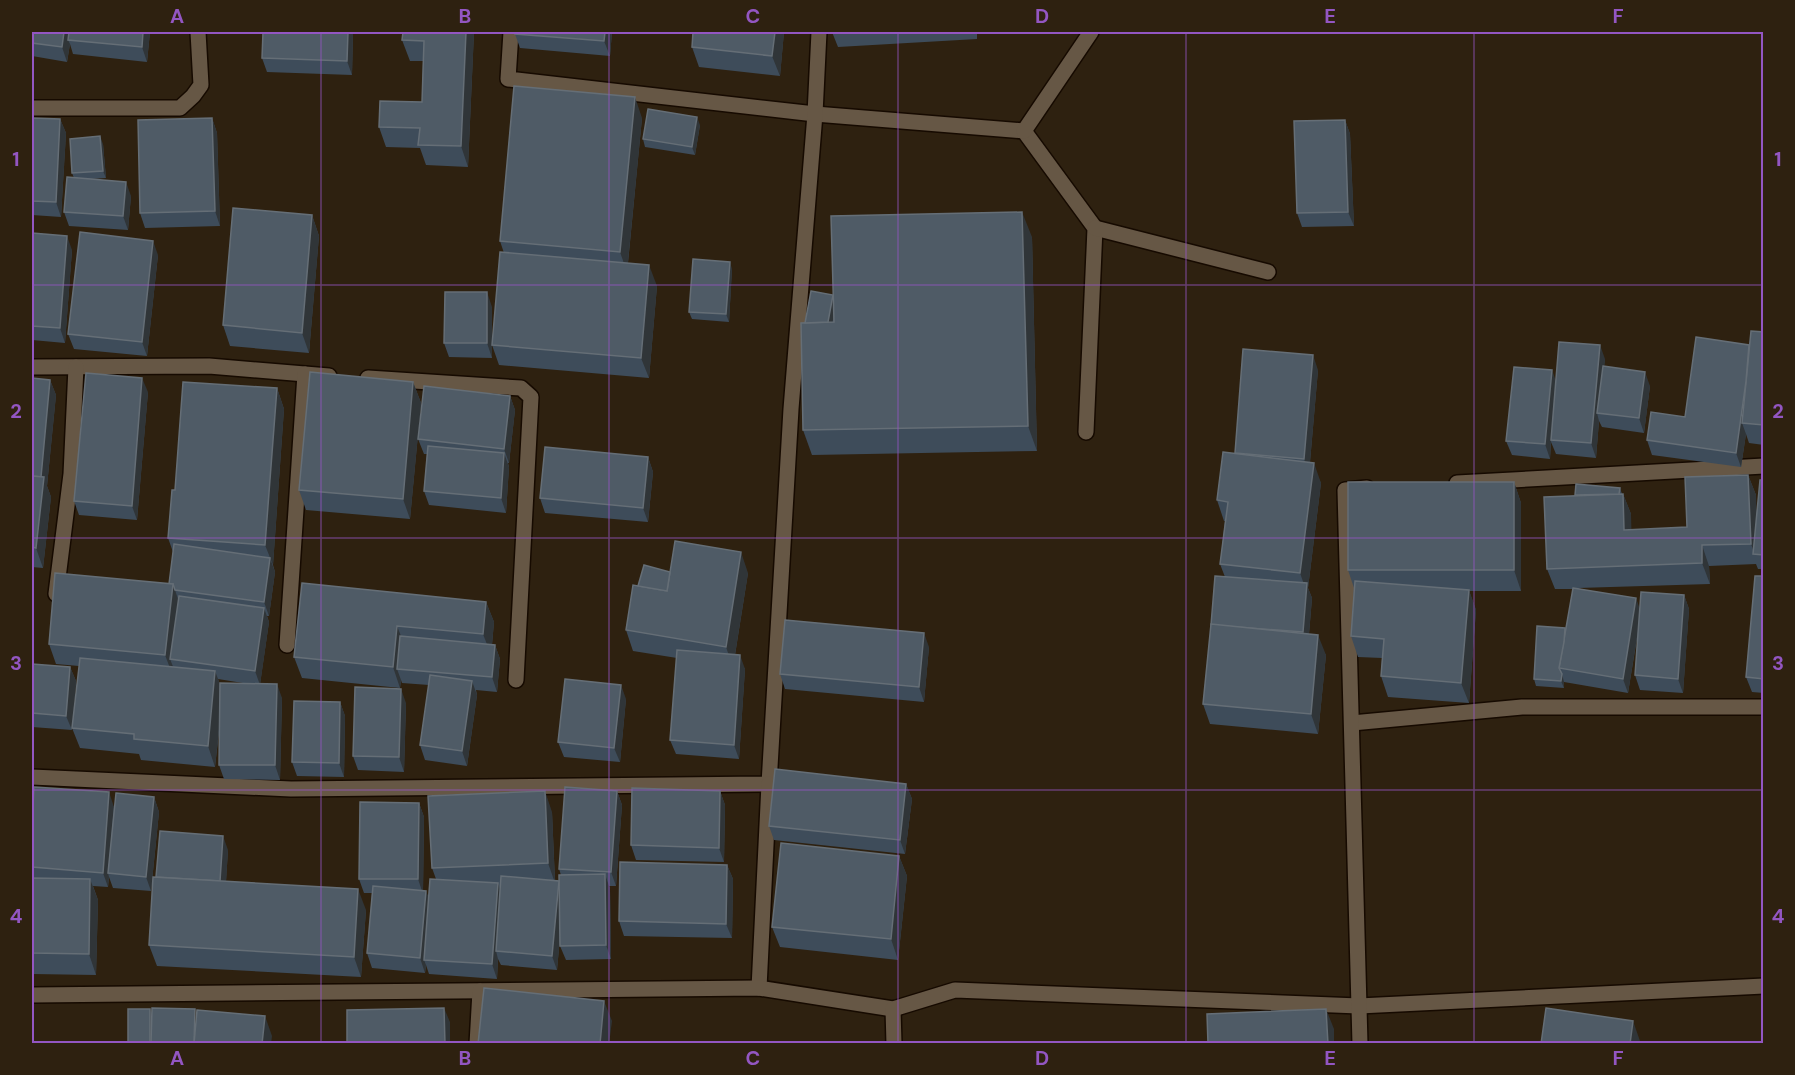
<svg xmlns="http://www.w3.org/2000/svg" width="1795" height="1075" font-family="'DM Sans',sans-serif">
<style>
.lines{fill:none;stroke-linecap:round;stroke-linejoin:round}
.minor-casing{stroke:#160a00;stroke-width:18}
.minor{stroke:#665745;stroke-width:15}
.wall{fill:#3e4c5a;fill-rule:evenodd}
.shaded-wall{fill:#303538}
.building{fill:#4f5b66;stroke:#656e76;stroke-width:1.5}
.grid{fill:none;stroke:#9356c2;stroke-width:1.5;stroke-opacity:0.55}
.neatline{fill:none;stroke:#9356c2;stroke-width:2}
.grid-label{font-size:20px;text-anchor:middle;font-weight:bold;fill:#9356c2}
</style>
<rect width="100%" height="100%" fill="#2e2110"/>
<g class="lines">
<defs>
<g id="minor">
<polyline points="511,32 508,79 815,114 1024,131 1095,228 1086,432"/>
<polyline points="32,108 180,108 193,96 201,85 198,32"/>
<polyline points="1024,131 1091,32"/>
<polyline points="1095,228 1268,272"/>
<polyline points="32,367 209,366 329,376"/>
<polyline points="368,378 521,388 531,397 516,680"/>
<polyline points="1457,483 1764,466"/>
<polyline points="56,594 71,474 76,367"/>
<polyline points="287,645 305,374"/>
<polyline points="1352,723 1522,707 1764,707"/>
<polyline points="32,777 291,789 769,784 791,409 815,114 819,32"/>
<polyline points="759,988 769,784"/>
<polyline points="32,995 759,988 893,1009 955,990 1359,1006 1764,986"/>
<polyline points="893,1009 894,1044"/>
<polyline points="477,1044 480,991"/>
<polyline points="1360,1044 1345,490 1367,488"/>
</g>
</defs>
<use href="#minor" class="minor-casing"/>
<use href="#minor" class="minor"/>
</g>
<g class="wall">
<polygon points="32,32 150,32 147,62 73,54 70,44 67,62 32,56"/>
<polygon points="263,32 353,32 352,75 267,72 262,58"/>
<polygon points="403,32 474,32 468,167 426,165 420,148 386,147 379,127 422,102 423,61 410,61 402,40"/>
<polygon points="612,32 610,56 520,48 515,34"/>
<polygon points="784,32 780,76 699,67 692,47"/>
<polygon points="832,32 977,32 977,39 838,47"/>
<polygon points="32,118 60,119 66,133 61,217 32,215"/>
<polygon points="212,118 217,133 220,226 145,228 140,213"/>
<polygon points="642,118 628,263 657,286 649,378 499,365 492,345 492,358 449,357 444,343 492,307 492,343 504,253 500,241"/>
<polygon points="1345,120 1350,134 1354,226 1302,227 1297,213"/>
<polygon points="700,125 695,155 645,147 643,139"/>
<polygon points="103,144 106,178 92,179 131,196 128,230 69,226 64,212 74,178 72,173"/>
<polygon points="312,215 319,236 309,353 230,346 223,325"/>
<polygon points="32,233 72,250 65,343 32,340"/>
<polygon points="1032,237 1037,451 812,455 803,430 805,323 833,295"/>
<polygon points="158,255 147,356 74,349 68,334"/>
<polygon points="732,269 729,322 692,319 689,312"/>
<polygon points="1764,332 1764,445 1749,443 1746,434 1741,467 1652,455 1647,440 1685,417 1749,345"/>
<polygon points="1605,359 1604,366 1650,386 1644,433 1602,427 1599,421 1596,458 1556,454 1551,442 1550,459 1512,455 1506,441 1556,381"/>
<polygon points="1318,370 1310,462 1321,483 1308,588 1312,598 1309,634 1326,655 1318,734 1210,724 1203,704 1211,625 1225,577 1220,564 1225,521 1224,521 1217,500 1235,453"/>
<polygon points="32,378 50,380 56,395 47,486 51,497 43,568 32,567"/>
<polygon points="413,382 421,403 410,519 306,510 299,490"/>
<path d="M277 388 284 409 273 565 275 572 269 616H267L269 622 260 684 282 698 280 780 224 779 219 765 220 723 215 767 141 760 139 754 80 748 72 728 79 666 56 664 49 644 169 584 173 552 168 538ZM218 679 249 684 220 685Z"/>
<polygon points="148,392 137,520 79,515 74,501"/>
<polygon points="510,396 515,410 509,463 508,463 509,467 506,513 429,505 424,491 427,454 424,454 418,439"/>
<polygon points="648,457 653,472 648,522 545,513 540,498"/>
<polygon points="1748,475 1756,495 1756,513 1764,480 1764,569 1758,569 1756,564 1709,566 1710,584 1578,588 1640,608 1684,595 1689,609 1683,693 1640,690 1635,675 1638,632 1628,693 1564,682 1564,688 1536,686 1534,679 1565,628 1566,631 1573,589 1555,589 1547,569 1575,495 1620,488 1622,494 1623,494 1631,514 1631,530 1687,527"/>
<polygon points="1514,482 1521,503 1521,591 1469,591 1476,610 1469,703 1388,697 1381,676 1382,658 1358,657 1351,636 1354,588 1348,570"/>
<polygon points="670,572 748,573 735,655 745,669 739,759 676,754 670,740 677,658 633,651 626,630 638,586"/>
<polygon points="1764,576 1764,693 1752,692 1746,677"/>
<polygon points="302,583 486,602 494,622 492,645 495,645 500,659 497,692 476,690 477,695 467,766 425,760 420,745 429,685 402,683 401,680 400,688 302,678 294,657"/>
<polygon points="929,647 924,702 785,689 780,674"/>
<polygon points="32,664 70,667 76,681 72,730 32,727"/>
<polygon points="626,699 620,762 564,757 558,742"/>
<polygon points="340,702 345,716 344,777 297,776 292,762"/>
<polygon points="406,703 404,772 358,770 353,756"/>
<polygon points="906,784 912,799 905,854 774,840 769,826"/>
<polygon points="617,791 622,805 616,886 609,886 610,889 611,959 566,960 560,946 560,937 557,970 501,965 498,959 497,979 429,974 426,965 425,973 372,968 367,953 372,893 364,893 359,879 419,803 424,817 423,890 429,897 436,879 432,868 552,812 555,881 559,881 559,884 561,875 559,869"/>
<polygon points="720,791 725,805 724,862 636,860 631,845"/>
<polygon points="154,797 159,812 151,891 113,888 109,877 108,887 93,886 98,900 96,975 32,974 32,878 33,878 32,875 32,826"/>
<polygon points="228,850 226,881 366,910 361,977 157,966 149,945"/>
<polygon points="899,856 907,876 898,960 780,947 772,927"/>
<polygon points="727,865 733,879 732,938 624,936 619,921"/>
</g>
<g class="shaded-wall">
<polygon points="64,32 72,32 68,40 70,44 67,62 62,47"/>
<polygon points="143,32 150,32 147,62 142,47"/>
<polygon points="348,32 353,32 352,75 347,61"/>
<polygon points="466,32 474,32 468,167 461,146"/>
<polygon points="605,32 612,32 610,56 604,41"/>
<polygon points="775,32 784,32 780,76 772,56"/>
<polygon points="635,97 642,118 627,272 620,252"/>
<polygon points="697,117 700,125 695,155 692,147"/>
<polygon points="212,118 217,133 220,226 215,211"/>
<polygon points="60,119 66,133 61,217 56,202"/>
<polygon points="1345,120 1350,134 1354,226 1348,212"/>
<polygon points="100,136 103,144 106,178 103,171"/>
<polygon points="126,182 131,196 128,230 123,216"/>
<polygon points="1022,212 1032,237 1037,451 1028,426"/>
<polygon points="312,215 319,236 309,353 302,333"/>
<polygon points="67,236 72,250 65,343 60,328"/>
<polygon points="153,241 158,255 147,356 142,342"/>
<polygon points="730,262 732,269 729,322 726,314"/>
<polygon points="649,265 657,286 649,378 641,358"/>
<polygon points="487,292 492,307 492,358 487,343"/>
<polygon points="833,295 836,302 829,342 826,334"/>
<polygon points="1600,345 1605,359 1600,414 1597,413 1599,421 1596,458 1591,443"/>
<polygon points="1751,345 1742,423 1746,434 1741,467 1736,453"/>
<polygon points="1313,355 1318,370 1309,473 1304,459"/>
<polygon points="1552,370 1557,384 1551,440 1551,442 1550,459 1545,444"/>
<polygon points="1645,372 1650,386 1644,433 1639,418"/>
<polygon points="142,378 148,392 137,520 132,506"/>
<polygon points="50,380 56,395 47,486 51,497 43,568 36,548 41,478"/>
<polygon points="413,382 421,403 410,519 403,499"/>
<polygon points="277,388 284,409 273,565 265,545"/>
<polygon points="510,396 515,410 509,463 504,449"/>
<polygon points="504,453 509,467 506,513 501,498"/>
<polygon points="648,457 653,472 648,522 643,508"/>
<polygon points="1314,463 1321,483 1308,588 1312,598 1308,646 1303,632 1306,590 1300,573"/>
<polygon points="1748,475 1756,495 1758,555 1755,555 1751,544"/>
<polygon points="1514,482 1521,503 1521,591 1514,570"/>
<polygon points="1623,494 1631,514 1632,551 1624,530"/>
<polygon points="1702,545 1709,566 1710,584 1702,563"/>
<polygon points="741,552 748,573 733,667 726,647"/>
<polygon points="270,558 275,572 269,616 264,602"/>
<polygon points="173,584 180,605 170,659 174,669 173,676 165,655"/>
<polygon points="1469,590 1476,610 1469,703 1461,683"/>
<polygon points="1684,595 1689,609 1683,693 1678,679"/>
<polygon points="1636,598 1641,612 1628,693 1623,679"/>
<polygon points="486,602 494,622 491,655 483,634"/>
<polygon points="264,608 269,622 260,685 255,671"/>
<polygon points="397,626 405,646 397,669 401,680 400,688 393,667"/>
<polygon points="924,633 929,647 924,702 919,687"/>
<polygon points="1318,635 1326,655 1318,734 1311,714"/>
<polygon points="495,645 500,659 497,692 492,677"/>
<polygon points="740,655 745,669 739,759 734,745"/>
<polygon points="70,667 76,681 72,730 66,716"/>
<polygon points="215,671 223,692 215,767 208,746"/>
<polygon points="1562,674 1564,682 1564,688 1561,681"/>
<polygon points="472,681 477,695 467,766 462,751"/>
<polygon points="277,684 282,698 280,780 275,765"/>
<polygon points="621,685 626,699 620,762 614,748"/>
<polygon points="401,689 406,703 404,772 399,757"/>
<polygon points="340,702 345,716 344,777 339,763"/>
<polygon points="906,784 912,799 905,854 900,840"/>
<polygon points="545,791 552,812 555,883 548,863"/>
<polygon points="617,791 622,805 616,886 611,872"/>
<polygon points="720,791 725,805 724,862 719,848"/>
<polygon points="109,792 114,807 108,873 109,877 108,887 103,873"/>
<polygon points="154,797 159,812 151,891 146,877"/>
<polygon points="419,803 424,817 423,894 418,879"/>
<polygon points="223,836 228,850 225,899 220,884"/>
<polygon points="899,856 907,876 898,960 891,939"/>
<polygon points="727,865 733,879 732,938 726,924"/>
<polygon points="605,874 610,889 611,959 606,945"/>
<polygon points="90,879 98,900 96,975 89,954"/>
<polygon points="559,881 564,895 557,970 552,956"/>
<polygon points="498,883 503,898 496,951 498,959 497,979 492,964"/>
<polygon points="358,889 366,910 361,977 354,957"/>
<polygon points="426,891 432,905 424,960 426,965 425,973 420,958"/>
<polygon points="604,1001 612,1021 609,1044 600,1044"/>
<polygon points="444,1008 450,1022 450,1044 445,1044"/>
<polygon points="150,1009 153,1017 153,1044 150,1044"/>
<polygon points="1326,1009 1334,1029 1334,1044 1328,1044"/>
<polygon points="265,1016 272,1036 271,1044 262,1044"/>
<polygon points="1633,1021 1640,1041 1640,1044 1630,1044"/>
</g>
<g class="building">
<polygon points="32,32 64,32 62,47 32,43"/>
<polygon points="69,32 143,32 142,47 68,40"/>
<polygon points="263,32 348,32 347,61 262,58"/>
<polygon points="403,32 466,32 461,146 418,145 420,128 379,127 380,101 422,102 424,41 402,40"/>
<polygon points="515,32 605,32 604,41 515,34"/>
<polygon points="693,32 775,32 772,56 692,47"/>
<polygon points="514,86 635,97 620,252 500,241"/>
<polygon points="648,109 697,117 692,147 643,139"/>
<polygon points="32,118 60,119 56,202 32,201"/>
<polygon points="212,118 215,211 140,213 138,120"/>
<polygon points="1345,120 1348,212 1297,213 1294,121"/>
<polygon points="100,136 103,171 72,173 70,139"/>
<polygon points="67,177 126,182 123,216 64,212"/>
<polygon points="233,208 312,215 302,333 223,325"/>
<polygon points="1022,212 1028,426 803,430 801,323 834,322 831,216"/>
<polygon points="80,232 153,241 142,342 68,334"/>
<polygon points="32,233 67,236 60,328 32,326"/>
<polygon points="500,252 649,265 641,358 492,345"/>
<polygon points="693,259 730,262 726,314 689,312"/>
<polygon points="811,291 833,295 828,322 805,323"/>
<polygon points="445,292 487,292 487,343 444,343"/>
<polygon points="1751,331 1764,332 1764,425 1742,423"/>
<polygon points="1696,337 1749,345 1746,381 1736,453 1647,440 1651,412 1685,417"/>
<polygon points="1559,342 1600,345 1591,443 1551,440"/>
<polygon points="1243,349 1313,355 1304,459 1235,453"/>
<polygon points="1603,366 1645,372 1639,418 1597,413"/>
<polygon points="1514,367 1552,370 1545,444 1506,441"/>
<polygon points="310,372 413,382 403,499 299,490"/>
<polygon points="86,373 142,378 132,506 74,501"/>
<polygon points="32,378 50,380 41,477 32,476"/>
<polygon points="183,382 277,388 265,545 168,538 172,490 175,490"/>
<polygon points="424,386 510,396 504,449 418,439"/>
<polygon points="428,446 504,453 501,498 424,491"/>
<polygon points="545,447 648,457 643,508 540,498"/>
<polygon points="1223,452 1314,463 1300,573 1220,564 1228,502 1217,500"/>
<polygon points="1748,475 1751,544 1702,545 1702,563 1547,569 1544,497 1623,494 1624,530 1687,527 1685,477"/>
<polygon points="32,476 44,477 36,548 32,547"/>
<polygon points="1760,480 1764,480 1764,555 1753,554"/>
<rect x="1348" y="482" width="166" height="88"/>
<polygon points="1576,484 1620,488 1619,494 1575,495"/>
<polygon points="675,541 741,552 726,647 626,630 633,585 667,591"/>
<polygon points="174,544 270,558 264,602 175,590 173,584 169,584"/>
<polygon points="644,565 670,572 667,591 638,586"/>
<polygon points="55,573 173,584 165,655 49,644"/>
<polygon points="1215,576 1307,583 1303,632 1211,625"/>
<polygon points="1755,576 1764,576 1764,679 1746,677"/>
<polygon points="1355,581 1469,590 1461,683 1381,676 1384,639 1351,636"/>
<polygon points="302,583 486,602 483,634 397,626 393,667 294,657"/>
<polygon points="1573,588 1636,598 1623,679 1559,668"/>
<polygon points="1641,592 1684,595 1678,679 1635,675"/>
<polygon points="179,596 264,608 255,671 170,659"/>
<polygon points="785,620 924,633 919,687 780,674"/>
<polygon points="1211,624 1318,635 1311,714 1203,704"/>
<polygon points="1537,626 1565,628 1564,642 1559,668 1562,674 1561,681 1534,679"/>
<polygon points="400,636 495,645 492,677 397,669"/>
<polygon points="677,650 740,655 734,745 670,740"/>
<polygon points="80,658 215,671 208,746 134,739 134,734 72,728"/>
<polygon points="32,664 70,667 66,716 32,713"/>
<polygon points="430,675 472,681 462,751 420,745"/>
<polygon points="565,679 621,685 614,748 558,742"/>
<polygon points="220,683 277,684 275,765 219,765"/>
<polygon points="355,687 401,689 399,757 353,756"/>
<polygon points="294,701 340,702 339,763 292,762"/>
<polygon points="775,769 906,784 900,840 769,826"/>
<polygon points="34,787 109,792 103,873 32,867 32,826"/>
<polygon points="565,787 617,791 611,872 559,869"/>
<polygon points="632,788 720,791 719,848 631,845"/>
<polygon points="545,791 548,863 432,868 428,796"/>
<polygon points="116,793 154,797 146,877 108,873"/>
<polygon points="360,802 419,803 418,879 359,879"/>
<polygon points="160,831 223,836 220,881 156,877"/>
<polygon points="781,843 899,856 891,939 772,927"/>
<polygon points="620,862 727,865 726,924 619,921"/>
<polygon points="605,874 606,945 560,946 559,875"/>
<polygon points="501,876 559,881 552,956 496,951"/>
<polygon points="153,877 358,889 354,957 149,945"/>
<polygon points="32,878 90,879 89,954 32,953"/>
<polygon points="430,879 498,883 492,964 424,960"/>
<polygon points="373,886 426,891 420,958 367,953"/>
<polygon points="484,988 604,1001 600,1044 478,1044"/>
<polygon points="152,1008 195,1009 194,1044 151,1044"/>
<polygon points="444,1008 445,1044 347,1044 347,1010"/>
<polygon points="1546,1008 1633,1021 1630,1044 1541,1044"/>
<rect x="128" y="1009" width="22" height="35"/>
<polygon points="1326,1009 1328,1044 1208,1044 1207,1014"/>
<polygon points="197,1010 265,1016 262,1044 194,1044"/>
</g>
<path class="grid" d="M321 32V1044M609 32V1044M898 32V1044M1186 32V1044M1474 32V1044M32 285H1764M32 538H1764M32 790H1764"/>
<rect width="1795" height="1075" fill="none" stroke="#2e2110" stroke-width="66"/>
<rect x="33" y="33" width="1729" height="1009" class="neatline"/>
<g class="grid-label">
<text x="177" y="23">A</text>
<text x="465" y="23">B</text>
<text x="753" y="23">C</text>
<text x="1042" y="23">D</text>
<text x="1330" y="23">E</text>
<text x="1618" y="23">F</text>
<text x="16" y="166">1</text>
<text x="1778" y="166">1</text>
<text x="16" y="418">2</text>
<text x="1778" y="418">2</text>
<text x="16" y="670">3</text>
<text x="1778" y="670">3</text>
<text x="16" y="923">4</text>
<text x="1778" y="923">4</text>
<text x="177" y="1065">A</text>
<text x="465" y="1065">B</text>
<text x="753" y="1065">C</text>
<text x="1042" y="1065">D</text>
<text x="1330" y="1065">E</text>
<text x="1618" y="1065">F</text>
</g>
</svg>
